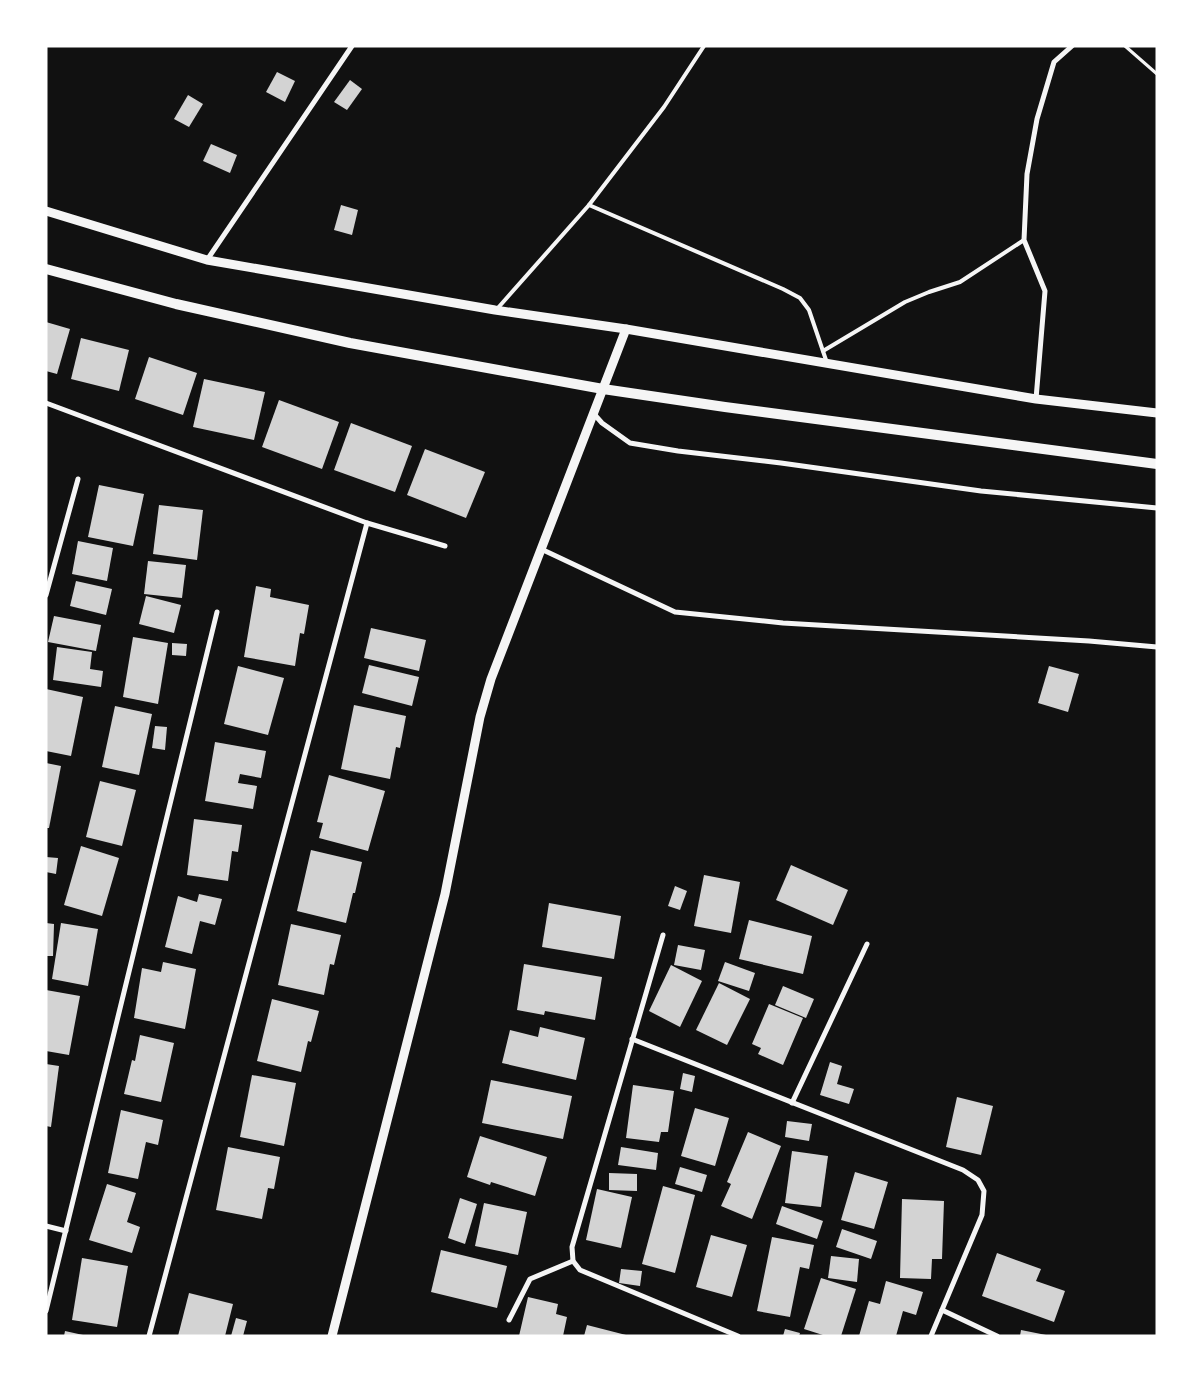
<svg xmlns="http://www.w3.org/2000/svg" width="1203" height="1382" font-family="'Noto Sans',sans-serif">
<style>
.building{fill:#d3d3d3}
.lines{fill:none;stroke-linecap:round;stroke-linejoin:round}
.path{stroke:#f5f5f5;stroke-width:3}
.service{stroke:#f5f5f5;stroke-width:4}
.minor{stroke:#f5f5f5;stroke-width:5}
.tertiary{stroke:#f5f5f5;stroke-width:9}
.secondary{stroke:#f5f5f5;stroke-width:10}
</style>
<rect width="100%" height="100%" fill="#111"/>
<g class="building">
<polygon points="277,72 295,81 285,102 266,92"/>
<polygon points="350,80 362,89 347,110 334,102"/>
<polygon points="188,95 203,104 189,127 174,119"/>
<polygon points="211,144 237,155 230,173 203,161"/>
<polygon points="341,205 358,210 352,235 334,230"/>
<polygon points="46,322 70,329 57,374 46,371"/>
<polygon points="81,338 129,350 119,391 71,379"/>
<polygon points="149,357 197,373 183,415 135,399"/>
<polygon points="204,379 265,392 254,440 193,427"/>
<polygon points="279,400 339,422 322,469 262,447"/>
<polygon points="351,423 412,446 395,492 334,470"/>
<polygon points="425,449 485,472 466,518 407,495"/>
<polygon points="99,485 144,494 133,546 88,537"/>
<polygon points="159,505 203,510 197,560 153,554"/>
<polygon points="78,541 113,548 107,581 72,574"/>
<polygon points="148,561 186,565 182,598 144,594"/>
<polygon points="76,581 112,589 106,615 70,606"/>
<polygon points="256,586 271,589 270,597 309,605 304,634 300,633 295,666 244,657"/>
<polygon points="146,596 181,605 174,633 139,624"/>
<polygon points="54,616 101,625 96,651 48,642"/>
<polygon points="371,628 426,640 419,671 364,658"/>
<polygon points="133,637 168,643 158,704 123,697"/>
<polygon points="172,643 187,644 186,656 172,655"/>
<polygon points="57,647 92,652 90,669 103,671 101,687 53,680"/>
<polygon points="369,665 419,677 412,706 362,693"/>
<polygon points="238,666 284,678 268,735 224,724"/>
<polygon points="1049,666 1079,674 1068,712 1038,703"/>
<polygon points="46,689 83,697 71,756 46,751"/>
<polygon points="354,705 406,716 400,748 396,747 390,779 341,769"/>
<polygon points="115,706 152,714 139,775 102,767"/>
<polygon points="155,726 167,727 165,750 152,748"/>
<polygon points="215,742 266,751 261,778 240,774 238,783 257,786 253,809 205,801"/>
<polygon points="46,763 61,766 49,828 46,828"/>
<polygon points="329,775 385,791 368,851 319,838 323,823 317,822"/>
<polygon points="100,781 136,790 122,846 86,837"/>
<polygon points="194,819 242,825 238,852 232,851 228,881 187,875"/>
<polygon points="81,846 119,858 102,916 64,905"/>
<polygon points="311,850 362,862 355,893 353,893 346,923 297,911"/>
<polygon points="46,857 58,858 56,874 46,872"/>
<polygon points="791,865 848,890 833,925 776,900"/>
<polygon points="704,875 740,882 731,933 694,926"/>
<polygon points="675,886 687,891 680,910 668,906"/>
<polygon points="199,894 222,899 215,925 200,921 192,954 165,947 178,896 197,902"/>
<polygon points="549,903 621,916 614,959 542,947"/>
<polygon points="749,920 812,936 803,974 739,959"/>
<polygon points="46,923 54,924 53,956 46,956"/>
<polygon points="61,923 98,929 88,986 52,979"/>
<polygon points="291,924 341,935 334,965 330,964 324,995 278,985"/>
<polygon points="678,945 705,950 701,970 674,965"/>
<polygon points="163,962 196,969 185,1029 134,1018 142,968 161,972"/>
<polygon points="725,962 755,973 749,991 718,981"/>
<polygon points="524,964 602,977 595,1020 545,1011 544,1015 517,1010"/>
<polygon points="671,965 702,981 680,1027 649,1011"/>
<polygon points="719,983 750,999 727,1045 696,1030"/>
<polygon points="783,986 814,999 806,1018 775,1005"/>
<polygon points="46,990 80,996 69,1055 46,1051"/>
<polygon points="272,999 319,1011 311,1042 308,1041 301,1072 257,1061"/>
<polygon points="769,1004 803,1018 783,1065 758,1054 761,1048 752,1044"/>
<polygon points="540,1027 585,1038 576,1080 502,1063 510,1030 538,1037"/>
<polygon points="140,1035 174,1043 161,1102 124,1094 132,1060 135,1061"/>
<polygon points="830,1062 842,1066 837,1084 854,1089 849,1104 820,1095"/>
<polygon points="46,1064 59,1066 51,1127 46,1126"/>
<polygon points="683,1073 695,1076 692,1092 680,1089"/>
<polygon points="252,1075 296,1083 284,1146 240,1137"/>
<polygon points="491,1080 572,1096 563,1139 482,1123"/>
<polygon points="633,1085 674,1091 668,1132 661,1132 659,1142 626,1138"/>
<polygon points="957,1097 993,1106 981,1155 946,1147"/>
<polygon points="695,1108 729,1118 715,1166 681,1156"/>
<polygon points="121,1110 163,1120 158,1145 146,1142 138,1179 108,1173"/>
<polygon points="787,1121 812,1124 809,1141 785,1137"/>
<polygon points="748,1132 781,1146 752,1219 721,1206 731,1184 727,1182"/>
<polygon points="480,1136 547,1157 535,1196 491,1182 490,1185 467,1177"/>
<polygon points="228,1147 280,1157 274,1189 268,1188 262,1219 216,1210"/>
<polygon points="621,1147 658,1153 656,1170 618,1165"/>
<polygon points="792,1151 828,1156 821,1207 785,1203"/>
<polygon points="680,1167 707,1175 702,1192 675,1184"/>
<polygon points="855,1172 888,1182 874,1229 841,1220"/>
<polygon points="609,1173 637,1174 637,1191 609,1190"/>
<polygon points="107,1184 136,1193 127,1222 140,1227 132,1253 89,1240"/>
<polygon points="663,1186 695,1195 675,1273 642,1264"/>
<polygon points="597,1189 632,1197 621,1248 586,1240"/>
<polygon points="460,1198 477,1204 465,1244 448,1238"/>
<polygon points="902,1199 944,1201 942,1259 932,1259 931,1279 900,1278"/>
<polygon points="484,1203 527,1212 518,1255 475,1246"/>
<polygon points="782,1206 823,1221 817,1239 776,1224"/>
<polygon points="842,1229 877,1241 871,1259 836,1247"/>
<polygon points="711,1235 747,1245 732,1297 696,1287"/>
<polygon points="772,1237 814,1245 809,1269 800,1267 790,1317 757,1311"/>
<polygon points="441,1250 507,1266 497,1308 431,1292"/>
<polygon points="997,1253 1041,1269 1036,1281 1065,1291 1054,1322 982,1296"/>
<polygon points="831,1256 859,1259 857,1282 828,1278"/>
<polygon points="82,1258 128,1266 117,1327 72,1320"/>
<polygon points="621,1269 642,1271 640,1286 619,1283"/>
<polygon points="821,1278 856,1289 841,1336 826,1336 804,1329"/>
<polygon points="886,1281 923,1292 916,1315 903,1311 896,1336 859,1336 869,1301 880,1304"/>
<polygon points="189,1293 233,1304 225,1336 178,1336"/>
<polygon points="528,1297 558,1304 556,1314 567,1317 563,1336 519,1336"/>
<polygon points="236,1318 247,1321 243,1336 231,1336"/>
<polygon points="587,1325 626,1335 626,1336 584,1336"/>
<polygon points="785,1329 800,1333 799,1336 783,1336"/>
<polygon points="1021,1330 1046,1335 1046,1336 1020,1336"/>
<polygon points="65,1331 83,1335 83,1336 64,1336"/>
</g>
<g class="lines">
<polyline class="path" points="1125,46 1157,74"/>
<g class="service">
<polyline points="589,205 783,289 800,298 809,310 827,363"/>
<polyline points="497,309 589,205 664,107 704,46"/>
<polyline points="823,351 905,302 929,292 960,282 1024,240"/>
</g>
<g class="minor">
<polyline points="207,260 352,46"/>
<polyline points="1036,399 1045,291 1024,240 1027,174 1037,119 1054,62 1072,46"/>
<polyline points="46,403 367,523 445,546"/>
<polyline points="594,414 602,423 630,443 678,451 781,463 981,491 1157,508"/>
<polyline points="541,549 675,612 783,623 1089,641 1157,647"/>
<polyline points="46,595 78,479"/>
<polyline points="663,935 572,1247 573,1261 580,1270 738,1336"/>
<polyline points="632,1039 963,1170 978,1180 984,1191 982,1215 931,1336"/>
<polyline points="792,1103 867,944"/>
<polyline points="46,1226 66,1231"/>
<polyline points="942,1310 997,1336"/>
<polyline points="46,1311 217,612"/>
<polyline points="509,1320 530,1279 573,1261"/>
<polyline points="149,1336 367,523"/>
</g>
<g class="tertiary">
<polyline points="46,211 207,260 495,310 626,329 1036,399 1157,413"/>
<polyline points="332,1336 445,894 480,717 491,679 626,329"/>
</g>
<polyline class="secondary" points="46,269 176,304 350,343 603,389 725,407 1157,464"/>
</g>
<rect width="1203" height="1382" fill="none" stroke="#ffffff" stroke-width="95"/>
</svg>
